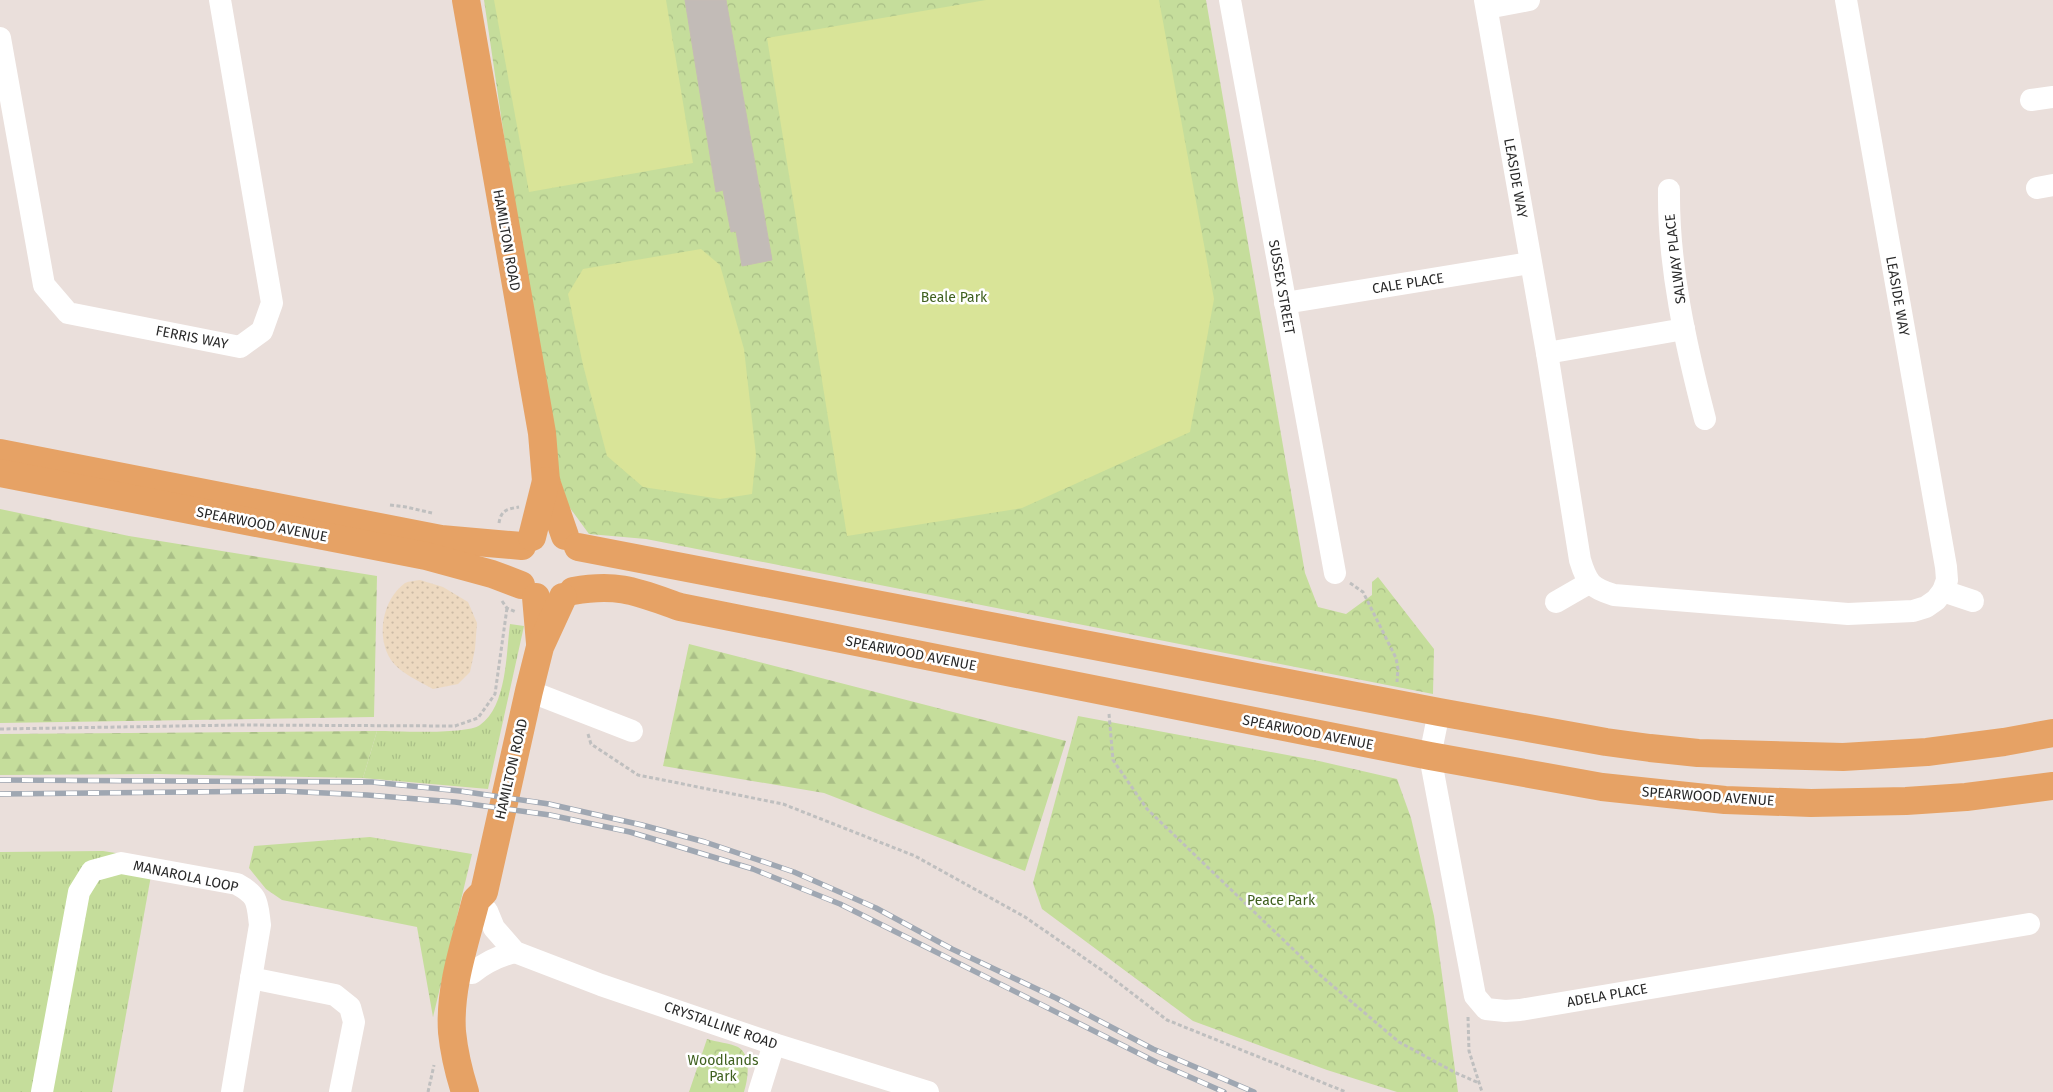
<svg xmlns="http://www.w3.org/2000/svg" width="2053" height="1092" font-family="'Fira Sans',sans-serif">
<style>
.grass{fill:url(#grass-tufts)}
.forest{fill:url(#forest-firs)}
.sand{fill:url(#sand-dots)}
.park{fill:url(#park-crowns)}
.pitch{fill:#d9e498}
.building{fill:#c2bbb7;stroke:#c5bbb5}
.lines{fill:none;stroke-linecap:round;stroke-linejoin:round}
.path{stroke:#bfbfbf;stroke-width:3;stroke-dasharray:4 2.5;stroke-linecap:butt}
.minor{stroke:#fff;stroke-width:22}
.major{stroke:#e6a265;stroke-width:28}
.rail-casing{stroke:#9fa7b2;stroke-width:5.5}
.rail{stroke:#fff;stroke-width:4;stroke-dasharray:11;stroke-linecap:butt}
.labels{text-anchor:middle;stroke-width:5;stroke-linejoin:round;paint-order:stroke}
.street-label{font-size:14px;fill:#292929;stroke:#fff}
.park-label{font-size:14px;fill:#3f601f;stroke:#fff}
</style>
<defs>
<pattern id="grass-tufts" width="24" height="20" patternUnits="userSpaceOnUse" patternTransform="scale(1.25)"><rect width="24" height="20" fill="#c5dd9b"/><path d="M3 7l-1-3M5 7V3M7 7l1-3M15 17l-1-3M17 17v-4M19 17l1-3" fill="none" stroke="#a9be86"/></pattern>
<pattern id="forest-firs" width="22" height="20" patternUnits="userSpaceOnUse" patternTransform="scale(1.25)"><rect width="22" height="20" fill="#c5dd9b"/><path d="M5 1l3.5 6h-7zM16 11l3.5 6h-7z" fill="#a9be86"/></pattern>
<pattern id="sand-dots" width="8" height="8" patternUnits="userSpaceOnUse" patternTransform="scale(1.25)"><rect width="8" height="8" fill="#edd9c0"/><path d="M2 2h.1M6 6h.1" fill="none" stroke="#cbbaa5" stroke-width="1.8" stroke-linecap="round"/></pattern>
<pattern id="park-crowns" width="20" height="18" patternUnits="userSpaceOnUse" patternTransform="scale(1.25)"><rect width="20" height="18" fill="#c5dd9b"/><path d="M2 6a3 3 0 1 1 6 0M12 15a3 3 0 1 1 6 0" fill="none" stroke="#a9be86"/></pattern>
</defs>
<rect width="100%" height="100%" fill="#eadfdb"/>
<g class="grass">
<path d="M510 624 524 626 488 789 363 778 377 731C397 731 466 735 480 725 507 706 506 654 510 624Z"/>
<polygon points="103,851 154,859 112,1092 0,1092 0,852"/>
</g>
<g class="forest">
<polygon points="0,509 129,536 377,576 374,717 0,723"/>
<polygon points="689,644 1066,741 1025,871 824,793 663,766"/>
<polygon points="377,731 363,778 157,774 0,775 0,734"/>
</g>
<path class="sand" d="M420 580 443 587 468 602 477 623 475 649 470 672 458 684 433 689C419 681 400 673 391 660 376 637 382 600 405 583 409 581 415 581 420 580Z"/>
<g class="park">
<polygon points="484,0 1206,0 1305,573 1318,607 1346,614 1372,595 1372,582 1378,577 1434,649 1433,694 646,539 589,534 562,497 515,211"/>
<polygon points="1078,716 1319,761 1397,779 1411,818 1434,916 1458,1092 1397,1092 1327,1070 1193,1021 1042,909 1033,883"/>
<polygon points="370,837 472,854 433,1017 417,927 282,900 266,889 249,868 254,846"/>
<path d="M707 1039C716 1042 730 1043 738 1047 752 1055 748 1080 744 1092H689Z"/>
</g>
<g class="pitch">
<polygon points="494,0 666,0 693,163 529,192"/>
<polygon points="986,0 1159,0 1214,299 1190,432 1022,508 847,536 767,38"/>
<polygon points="701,249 720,265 744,349 756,455 752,494 720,499 643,487 607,456 583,365 568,294 583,269"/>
</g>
<polygon class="building" points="685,0 726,0 772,260 742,266 736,231 731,232 723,190 716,192"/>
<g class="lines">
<g class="path">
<polyline points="390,505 406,507 432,513"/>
<path d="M499 523C501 510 507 509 519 507"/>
<polyline points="1350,583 1363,592 1396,658 1398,669 1397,682"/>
<polyline points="502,601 507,608 516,612"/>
<polyline points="1109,714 1113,760 1147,809 1320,975 1399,1042 1456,1073 1479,1083"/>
<polyline points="0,729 238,725 455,726 478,718 495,694 507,608"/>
<polyline points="588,734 591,744 638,775 783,804 915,856 1025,917 1103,971 1167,1020 1346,1092"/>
<polyline points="1468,1017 1469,1051 1482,1092"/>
<polyline points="428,1092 434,1065"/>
</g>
<g class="minor">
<polyline points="1230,0 1335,573"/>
<path d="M1485 0 1547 353 1580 560C1587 583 1591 588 1614 595L1848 614 1913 611 1926 607 1936 600 1943 591 1947 580 1946 567 1846 0"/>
<polyline points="1487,8 1529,0"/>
<polyline points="0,38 44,285 68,313 240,347 262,331 272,303 220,0"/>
<polyline points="2031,100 2053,97"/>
<polyline points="2037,188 2053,185"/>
<path d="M1669 190C1668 266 1686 346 1705 419"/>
<polyline points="1285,303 1530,263"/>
<polyline points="1547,353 1684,329"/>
<polyline points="1943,591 1973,601"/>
<polyline points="1556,602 1589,583"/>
<polyline points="529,691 632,731"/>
<polyline points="1439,712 1430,756 1475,996 1486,1009 1505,1011 1520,1010 2029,924"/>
<polyline points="487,911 494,928 515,952 601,985 774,1044 928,1092"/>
<path d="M472 973C486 962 498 956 515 952"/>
<polyline points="251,978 335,995 350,1007 354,1022 340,1092"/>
<path d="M42 1092 79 892 92 871 121 863 237 884C259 896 257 902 260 925L232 1092"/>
<polyline points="759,1092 774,1044"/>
</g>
<g class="major">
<polyline points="466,0 542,433 546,481 565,536"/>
<polyline points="0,453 441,539 522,546"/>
<polyline points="0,473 426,556 492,574 521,585"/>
<polyline points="532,537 546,481"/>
<polyline points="578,547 1439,712 1606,742 1650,748 1698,753 1843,757 1927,752 2004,742 2053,733"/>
<path d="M573 591C619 583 637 592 680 607L1430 756 1602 787 1725 800 1811 803 1906 801 1966 797 2053 786"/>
<polyline points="536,597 540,643"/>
<path d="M465 1092C459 1073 454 1052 452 1032 449 988 465 943 476 900L484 892 529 691 540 647 563 597"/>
</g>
<defs>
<g id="rail">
<polyline points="0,780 372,782 460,791 549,804 642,825 705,842 794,872 876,908 952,949 1056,998 1153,1049 1254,1092"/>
<polyline points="0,794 283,791 367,795 455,802 550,815 630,832 753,869 840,904 1158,1063 1224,1092"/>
</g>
</defs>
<use href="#rail" class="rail-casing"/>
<use href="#rail" class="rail"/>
</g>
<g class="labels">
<g class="street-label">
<text transform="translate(1516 178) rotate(80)" y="5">LEASIDE WAY</text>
<text transform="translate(507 240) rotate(80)" y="5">HAMILTON ROAD</text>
<text transform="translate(1675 259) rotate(-97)" y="5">SALWAY PLACE</text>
<text transform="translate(1408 283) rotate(-9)" y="5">CALE PLACE</text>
<text transform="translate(1282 287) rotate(80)" y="5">SUSSEX STREET</text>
<text transform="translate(1898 296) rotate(80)" y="5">LEASIDE WAY</text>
<text transform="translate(192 337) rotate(11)" y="5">FERRIS WAY</text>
<text transform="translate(262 524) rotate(11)" y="5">SPEARWOOD AVENUE</text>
<text transform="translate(911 653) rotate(11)" y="5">SPEARWOOD AVENUE</text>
<text transform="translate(1308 732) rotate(11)" y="5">SPEARWOOD AVENUE</text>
<text transform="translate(511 769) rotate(-77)" y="5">HAMILTON ROAD</text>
<text transform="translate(1708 796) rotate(4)" y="5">SPEARWOOD AVENUE</text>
<text transform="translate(186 876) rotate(12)" y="5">MANAROLA LOOP</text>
<text transform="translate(1607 995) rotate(-10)" y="5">ADELA PLACE</text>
<text transform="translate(721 1025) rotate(19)" y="5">CRYSTALLINE ROAD</text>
</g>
<g class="park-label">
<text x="954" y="302">Beale Park</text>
<text x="1281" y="905">Peace Park</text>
<text x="723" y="1065">Woodlands<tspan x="723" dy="16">Park</tspan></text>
</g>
</g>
</svg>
